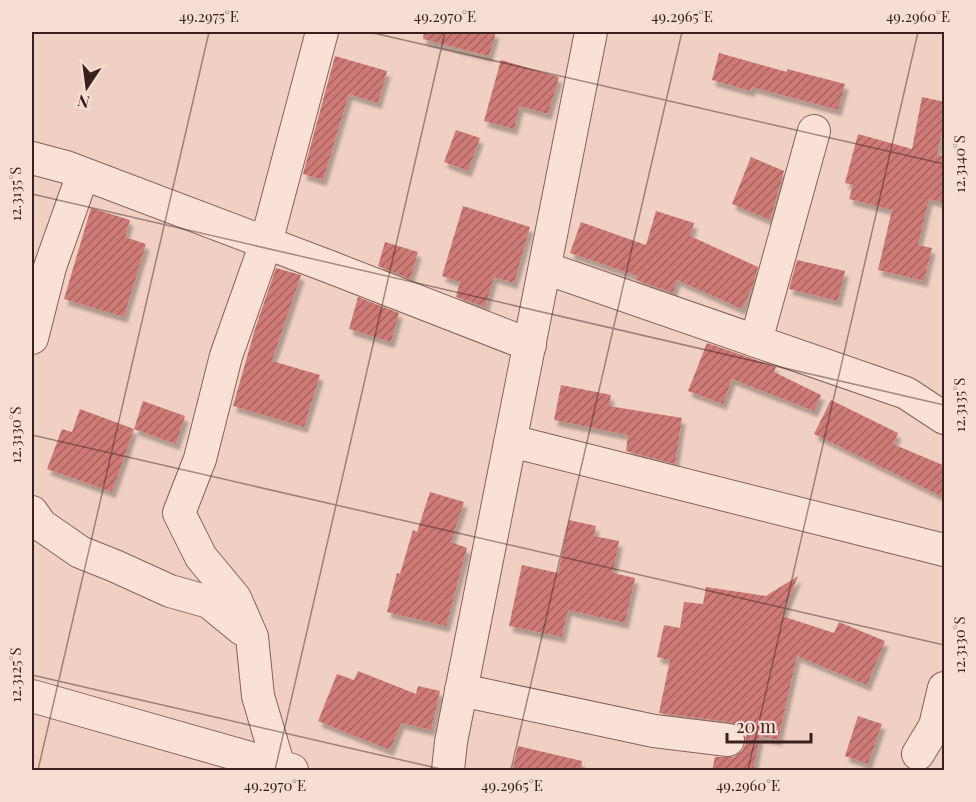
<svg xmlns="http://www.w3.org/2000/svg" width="976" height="802" font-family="'Playfair Display',serif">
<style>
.building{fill:url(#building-hatch);filter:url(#shadow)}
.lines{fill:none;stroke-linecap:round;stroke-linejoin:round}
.street-casing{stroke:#896058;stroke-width:34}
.street{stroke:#fae1d5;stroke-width:32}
.ticks{fill:none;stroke:#39201d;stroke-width:1.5;stroke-opacity:0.45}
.neatline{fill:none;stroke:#39201d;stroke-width:2}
.ticks-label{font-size:15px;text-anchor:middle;fill:#39201d}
</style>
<defs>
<pattern id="building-hatch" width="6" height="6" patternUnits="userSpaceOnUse" patternTransform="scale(1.5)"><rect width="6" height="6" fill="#ce7a76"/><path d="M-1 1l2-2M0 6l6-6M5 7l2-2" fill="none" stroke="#a86460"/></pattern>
<filter id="shadow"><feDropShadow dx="3.5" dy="6" stdDeviation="1.5" flood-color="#0004"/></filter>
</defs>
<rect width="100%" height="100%" fill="#efd0c2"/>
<g class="building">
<polygon points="424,32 496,32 489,56 423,39"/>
<polygon points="719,53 787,72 787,69 845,84 838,110 752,87 751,91 712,80"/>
<polygon points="335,56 387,71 378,103 349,94 323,180 303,174"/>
<polygon points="501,60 559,77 548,114 520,106 514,129 484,121"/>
<polygon points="922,97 945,102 945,120 937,155 945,157 945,203 929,199 918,245 932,248 924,281 878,270 892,210 849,199 853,185 845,183 858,134 912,149"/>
<polygon points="456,130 480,138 468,171 444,162"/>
<polygon points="751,157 784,171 770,220 732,204"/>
<polygon points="463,206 530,227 514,283 494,277 485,307 456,297 460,282 442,276"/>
<polygon points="91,208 130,220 125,237 146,244 124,317 64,299"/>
<polygon points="656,211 694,223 690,236 758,267 753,285 742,309 677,280 673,293 636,280 637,276 570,253 581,222 646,245"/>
<polygon points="385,242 418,252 410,279 378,266"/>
<polygon points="797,260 845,271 838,301 789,289"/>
<polygon points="276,268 301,275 272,361 320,375 304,427 233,406 255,329"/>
<polygon points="358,297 399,313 391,342 349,329"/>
<polygon points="707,343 776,367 774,372 821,395 814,411 732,379 723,404 688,391"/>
<polygon points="561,385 611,395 609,406 682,418 675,464 626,451 628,435 554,420"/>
<polygon points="831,400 898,433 893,444 945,466 945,498 814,434"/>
<polygon points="143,401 185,416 176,444 134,429"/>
<polygon points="80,409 134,429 112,492 47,469 62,429 72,432"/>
<polygon points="430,492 464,502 451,542 467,548 446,626 387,612 397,573 400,574 413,530 417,532"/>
<polygon points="569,520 596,526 594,536 619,541 613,573 635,578 625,623 568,610 562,637 509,626 522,565 558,573"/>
<polygon points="798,576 782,616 834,633 839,622 885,641 867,685 797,656 778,740 760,736 753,771 712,771 715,757 734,757 742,751 746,743 745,734 739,726 730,722 659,713 670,660 657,657 664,625 680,628 684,602 703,604 706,587 766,596"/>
<polygon points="358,671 416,694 418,686 440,691 431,730 401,723 390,750 318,721 337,674 354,680"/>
<polygon points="858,716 882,724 868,764 845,756"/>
<polygon points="518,746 582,761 581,771 512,771"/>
</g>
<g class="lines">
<defs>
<g id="street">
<polyline points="32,158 66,167 330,267 530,345"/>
<polyline points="545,268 906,393 944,418"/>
<polyline points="32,338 50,267 83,174"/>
<polyline points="756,341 814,131"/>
<polyline points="511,441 944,550"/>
<polyline points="32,512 41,525 80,552 115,566 170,591 209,602 242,629"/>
<polyline points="461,690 654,731 728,740"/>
<polyline points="32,696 292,770"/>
<polyline points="918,754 935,726 944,688"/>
<polyline points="279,767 258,696 252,637 235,598 201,557 179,513 200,459 226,356 266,243 322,32"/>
<polyline points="448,770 451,742 591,32"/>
</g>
</defs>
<use href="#street" class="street-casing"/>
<use href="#street" class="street"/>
</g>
<path class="ticks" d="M369 32 944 164M32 194 944 405M32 435 944 645M32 675 445 770M38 770 209 32M275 770 445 32M511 770 682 32M748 770 918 32"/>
<rect width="976" height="802" fill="none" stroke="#f6ded2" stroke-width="66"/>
<g transform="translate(87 87) rotate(193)" stroke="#f6ded2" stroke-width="4.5" paint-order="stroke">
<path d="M0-4.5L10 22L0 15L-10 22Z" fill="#39201d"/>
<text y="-9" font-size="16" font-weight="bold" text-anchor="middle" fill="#39201d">N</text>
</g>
<path d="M727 733v9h84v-9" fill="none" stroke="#39201d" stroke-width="3"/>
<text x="736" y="733" font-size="18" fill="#39201d" stroke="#f6ded2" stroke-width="4.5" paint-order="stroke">20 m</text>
<rect x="33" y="33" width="910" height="736" class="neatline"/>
<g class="ticks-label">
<text x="209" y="22">49.2975°E</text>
<text x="445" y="22">49.2970°E</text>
<text x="682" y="22">49.2965°E</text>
<text x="918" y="22">49.2960°E</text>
<text transform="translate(960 164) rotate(-90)" y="5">12.3140°S</text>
<text transform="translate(16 194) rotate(-90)" y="5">12.3135°S</text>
<text transform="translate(960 405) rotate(-90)" y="5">12.3135°S</text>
<text transform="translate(16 435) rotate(-90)" y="5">12.3130°S</text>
<text transform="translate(960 645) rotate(-90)" y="5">12.3130°S</text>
<text transform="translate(16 675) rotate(-90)" y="5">12.3125°S</text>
<text x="275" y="791">49.2970°E</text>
<text x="512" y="791">49.2965°E</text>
<text x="748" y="791">49.2960°E</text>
</g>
</svg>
